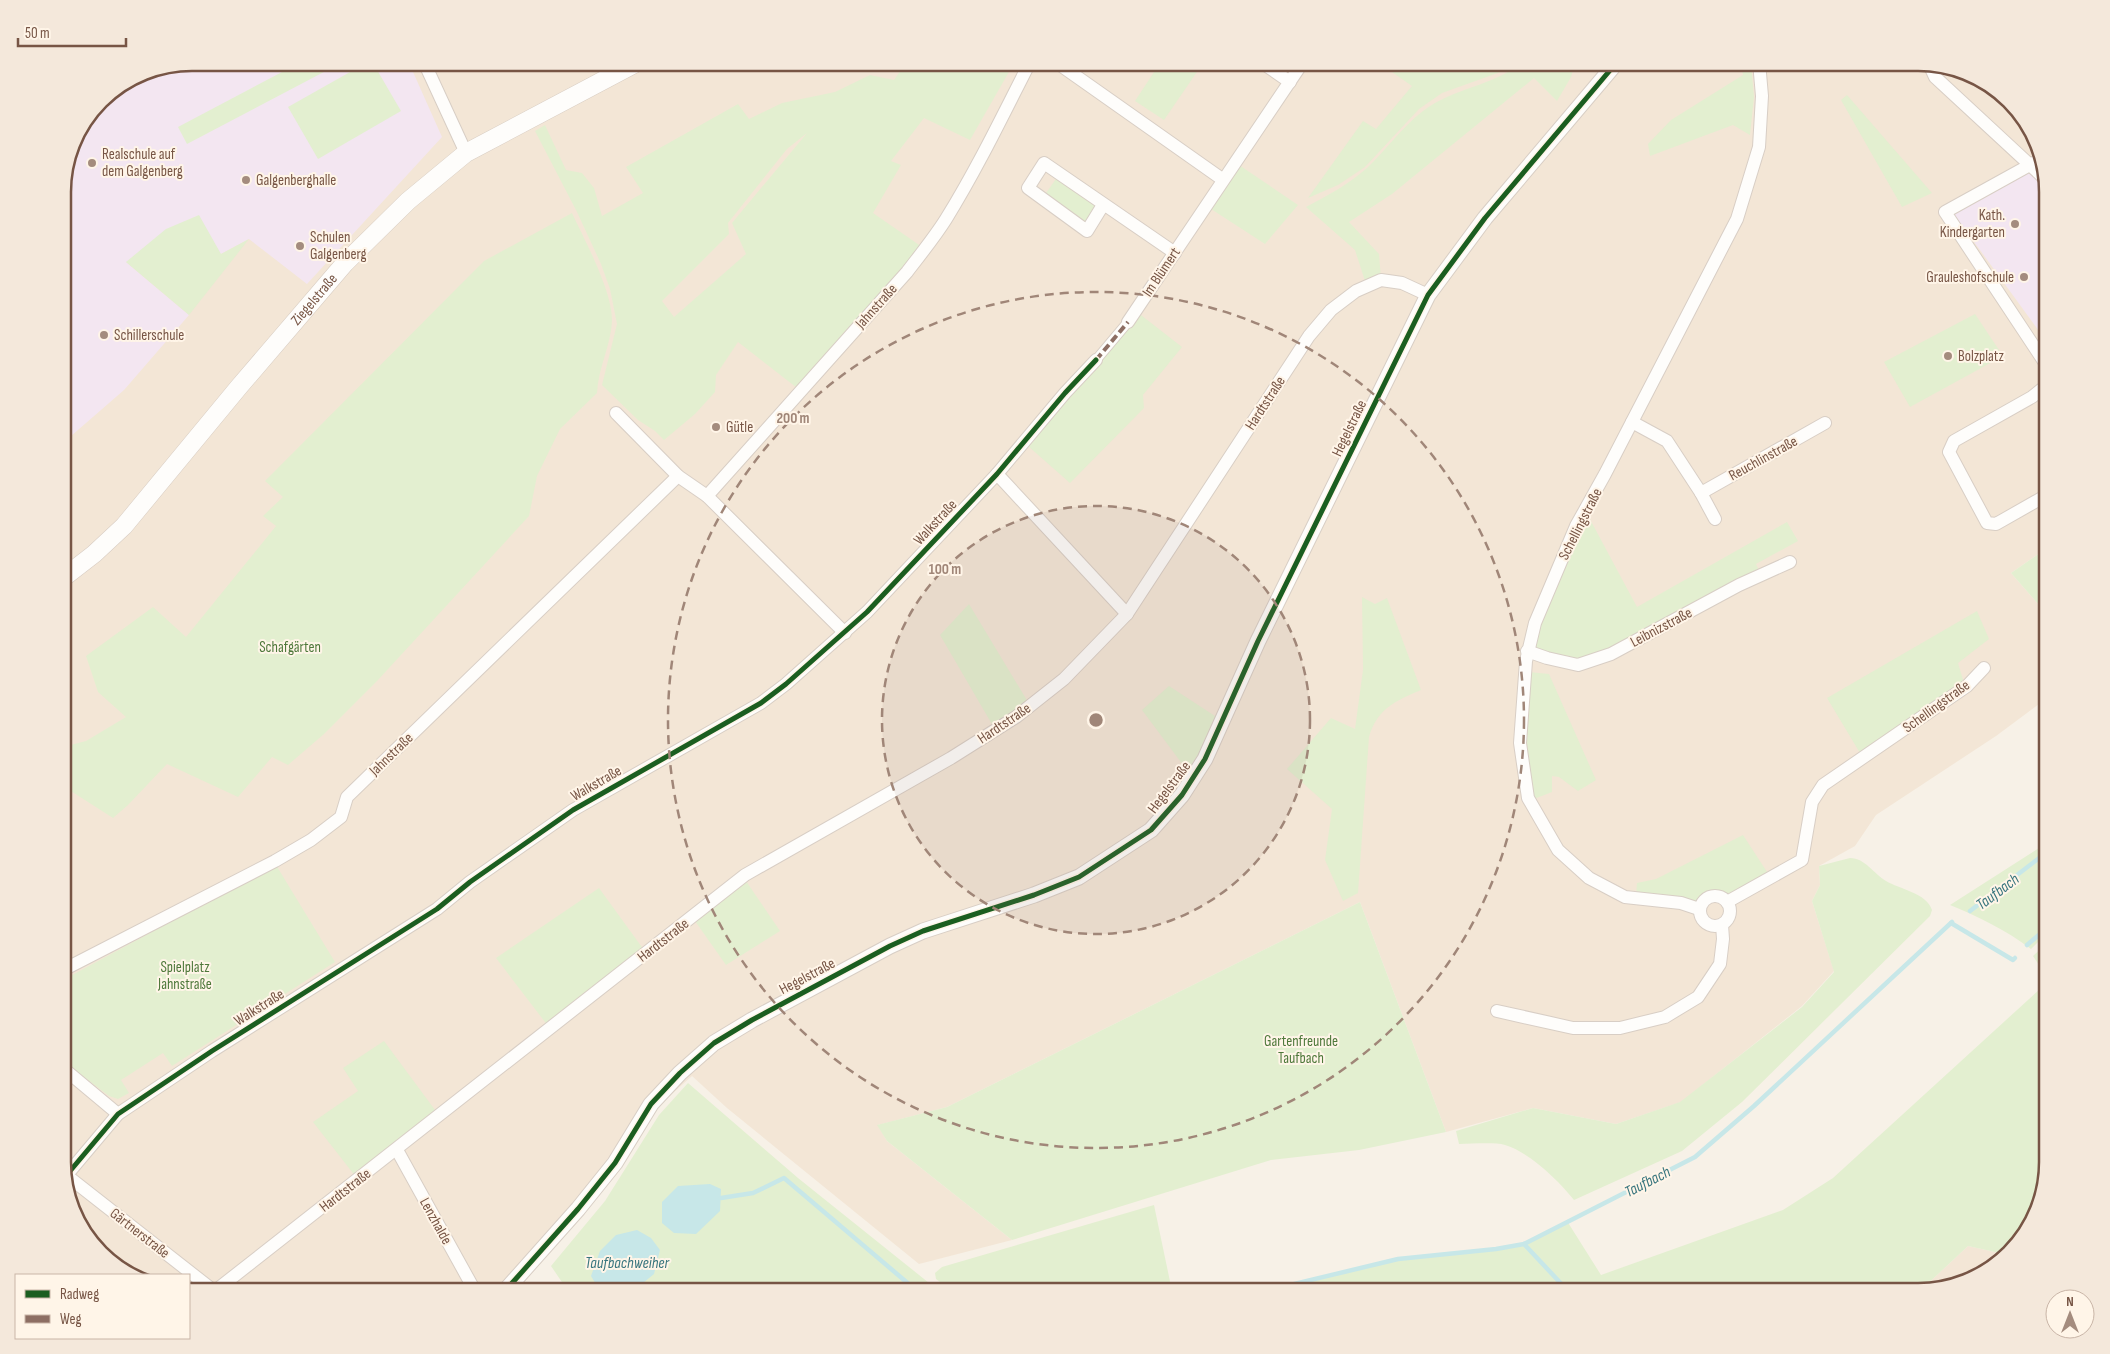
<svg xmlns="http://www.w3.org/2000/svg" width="2110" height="1354" font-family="'Sofia Sans Condensed',sans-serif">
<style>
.residential{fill:#f3e6d6}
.education{fill:#f3e6f1}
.green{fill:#e3efd0;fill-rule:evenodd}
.water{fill:#c7e7e8}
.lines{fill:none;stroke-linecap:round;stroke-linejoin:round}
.stream{stroke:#c7e7e8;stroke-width:4.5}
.pedestrian-casing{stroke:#d8cec5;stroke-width:11}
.minor-casing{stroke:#d8cec5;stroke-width:14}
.tertiary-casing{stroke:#d8cec5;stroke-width:17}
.secondary-casing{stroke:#d8cdc3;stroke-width:19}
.pedestrian{stroke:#fefdfb;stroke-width:9}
.minor{stroke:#fefdfb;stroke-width:12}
.tertiary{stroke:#fefdfb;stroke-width:15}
.secondary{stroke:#fefdfb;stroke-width:18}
.quiet{stroke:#8d6e63;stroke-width:4;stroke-dasharray:8 4;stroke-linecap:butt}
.cycleway-casing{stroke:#fff5e8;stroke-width:8}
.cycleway{stroke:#1b5e20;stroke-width:5}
.ring{fill:none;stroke:#a08678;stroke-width:2.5;stroke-dasharray:9 6}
.poi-dot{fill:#a48c7e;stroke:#fff5e8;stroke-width:2}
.labels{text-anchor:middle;stroke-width:4;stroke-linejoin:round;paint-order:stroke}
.poi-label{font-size:15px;fill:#775545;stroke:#fff5e8;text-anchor:start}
.street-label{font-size:15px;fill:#775545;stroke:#fff5e8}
.park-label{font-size:15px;fill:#4e783a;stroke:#fff5e8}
.water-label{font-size:16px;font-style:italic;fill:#38757e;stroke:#fff5e8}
.rim{fill:none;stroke:#775545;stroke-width:2.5}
.centre{fill:#a08678;stroke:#fff5e8;stroke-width:2.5}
.ring-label{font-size:15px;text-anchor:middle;font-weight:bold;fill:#a08678;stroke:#fff5e8;stroke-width:4;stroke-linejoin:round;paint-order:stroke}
</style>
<rect width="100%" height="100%" fill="#f7f1e7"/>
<g class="residential">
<polygon points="192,62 1918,62 1990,84 2030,128 2047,192 2047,548 2011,573 2047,614 2047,698 1996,736 1876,815 1855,846 1819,866 1820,885 1812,901 1834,971 1802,1006 1681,1102 1616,1124 1533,1108 1446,1132 1360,902 947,1107 878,1125 887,1141 1012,1240 919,1264 727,1108 692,1076 655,1109 546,1254 541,1263 516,1291 192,1291 189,1290 189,1275 139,1275 120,1270 80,1227 63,1170 63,184 73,142 101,100 143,72"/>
<polygon points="1968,1246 2004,1254 1982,1274 1920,1291"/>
</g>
<g class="education">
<polygon points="194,63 409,63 442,137 307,284 249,239 221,254 126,262 189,315 124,390 63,443 63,184 73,142 101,100 107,96 129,85"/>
<polygon points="2029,172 2046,186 2047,192 2047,342 1953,213"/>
</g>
<g class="green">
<polygon points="301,62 341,63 187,144 178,127"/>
<polygon points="373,63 401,111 318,159 288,107 366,63"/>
<path d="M906 63H1014L970 140 924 118 891 161 901 165 873 213 925 249 801 391 738 342 716 375 715 392 695 414 664 440 655 431 638 420 602 385 617 324 610 289 601 264 577 212 535 131 545 125 566 170 582 173 594 188 602 216 643 193 626 167 738 104 749 119 782 103 835 92 870 75 894 80ZM807 133 732 223 746 254 674 317 662 301 729 234 728 223 787 149Z"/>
<polygon points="1160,63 1196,63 1201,66 1164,120 1135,101"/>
<polygon points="1379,63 1424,63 1430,67 1437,63 1514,63 1506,70 1442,93 1419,109 1365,167 1338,185 1308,198 1363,121 1376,129 1412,86"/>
<path d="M1521 63H1575L1571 77 1557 101 1534 78 1392 194 1349 222 1379 254 1381 278 1365 281 1355 250 1306 207C1327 196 1349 184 1367 168 1386 150 1402 127 1423 111 1453 88 1493 86 1521 63Z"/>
<polygon points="1741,63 1751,63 1754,97 1750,135 1733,125 1650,156 1648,144 1671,120 1743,75"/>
<polygon points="1847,95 1932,193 1902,207 1841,100"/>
<polygon points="1239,165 1298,205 1265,244 1208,207"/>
<polygon points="1058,176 1099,205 1086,226 1044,196"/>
<path d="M572 213C584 239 613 292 612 321 611 345 598 368 597 393L560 429 537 476 529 516 377 681 324 734 288 765 272 757 238 797 167 764 128 805 113 818 63 786V747L86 741 126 717 98 692 86 656 153 607 186 637 276 526 263 516 283 497 265 481 484 261Z"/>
<polygon points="199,215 221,254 249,239 189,315 126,262 166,229"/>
<polygon points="1137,312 1182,347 1143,395 1144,408 1070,483 1028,446"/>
<polygon points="1975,314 2003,356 1910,407 1884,362"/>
<polygon points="1585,510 1637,607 1787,522 1798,541 1756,564 1761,575 1578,665 1527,651"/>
<polygon points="2047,548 2047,614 2011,573"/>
<path d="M1362 597 1375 604 1387 598 1421 690C1395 701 1377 709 1369 737L1358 893 1343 901 1325 860 1332 809 1287 769 1331 718 1355 729 1363 670Z"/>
<polygon points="969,604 1028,702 993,726 940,635"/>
<polygon points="1977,611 1989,639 1958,663 1964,683 1860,753 1827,698"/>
<polygon points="1529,672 1549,674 1596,780 1578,791 1559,777 1552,776 1552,792 1534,799 1525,746"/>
<polygon points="1169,686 1218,718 1189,773 1142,710"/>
<polygon points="1743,835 1769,875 1729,897 1719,891 1705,894 1697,904 1636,895 1637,883 1656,879"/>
<path d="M2047 843V933L2031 949C2006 930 1979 917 1950 905Z"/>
<path d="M1850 858C1865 858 1874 874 1886 881 1899 889 1927 893 1932 910L1930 916 1742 1102 1682 1151 1574 1200C1559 1181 1529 1152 1505 1145 1494 1142 1472 1144 1459 1144L1456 1131 1533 1108 1616 1124 1680 1102 1802 1007 1834 972 1812 901 1820 885 1819 866Z"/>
<polygon points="276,865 335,962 172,1066 163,1053 121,1080 129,1093 118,1099 109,1096 63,1061 63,980"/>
<polygon points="746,881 780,931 726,965 695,921"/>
<polygon points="599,888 644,950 548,1026 496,958"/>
<polygon points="1360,902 1446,1132 1359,1150 1271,1160 1012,1240 887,1141 877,1125 947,1107"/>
<polygon points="2047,943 2047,977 2033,956"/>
<polygon points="2040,989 2047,994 2047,1162 2026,1234 2004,1254 1968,1246 1920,1291 1256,1291 1398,1259 1496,1249 1524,1244 1567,1221 1601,1275 1783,1210 1833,1178"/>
<polygon points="384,1041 438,1114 356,1177 313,1122 358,1091 343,1068"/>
<polygon points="688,1083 798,1178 939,1291 568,1291 551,1266 605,1201 659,1115"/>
<polygon points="1154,1205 1172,1291 952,1291 936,1279 935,1273 942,1267"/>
</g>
<g class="water">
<polygon points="710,1184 721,1189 720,1211 696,1234 674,1233 662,1223 662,1202 678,1186"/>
<polygon points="637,1230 651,1238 660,1250 654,1274 633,1291 600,1291 591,1276 600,1251 616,1235"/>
</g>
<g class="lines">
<g class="stream">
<polyline points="1970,911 2047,852"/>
<polyline points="1951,923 2013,960 2015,958"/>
<polyline points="2027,945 2047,928"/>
<polyline points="721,1198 753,1193 784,1178 917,1291"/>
<polyline points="1524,1244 1568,1291"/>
<polyline points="1265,1291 1398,1259 1496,1249 1524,1244 1695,1157 1754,1106 1952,922"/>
</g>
<defs>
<polyline id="pedestrian" points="1096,360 1128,322"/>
<g id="minor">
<polyline points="424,62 466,153"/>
<polyline points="1056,62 1222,179"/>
<polyline points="1203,62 1204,62"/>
<polyline points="1261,62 1290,82"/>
<polyline points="1930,66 1935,77 2043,177"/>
<polyline points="141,74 148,71"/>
<polyline points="2039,160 1945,212 2047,366"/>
<polyline points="1103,205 1087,231 1028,188 1044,163 1175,253"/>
<polyline points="1128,322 1303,62"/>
<polyline points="2047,385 2032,397 1954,441 1949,452 1987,523 1996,524 2047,495"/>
<polyline points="616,413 678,476"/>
<polyline points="1632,422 1667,441 1701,493 1715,519"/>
<polyline points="997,474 1127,614"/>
<polyline points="1701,493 1825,423"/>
<path d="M707 496 907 272C920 255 934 238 946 219 977 169 1003 115 1030 62"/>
<polyline points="1527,651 1547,658 1578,665 1611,654 1739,585 1790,562"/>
<circle cx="1715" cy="911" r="15"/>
<polyline points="1727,902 1802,860 1812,802 1823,785 1967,686 1984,668"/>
<polyline points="1699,909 1681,903 1625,897 1589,878 1558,850 1528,798 1520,743 1526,661 1535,623 1576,526 1605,474 1737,219 1759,147 1762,96 1759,62"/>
<polyline points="63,970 275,861 311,840 341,817 347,797 678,476 707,496 845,633"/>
<polyline points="1497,1011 1573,1028 1620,1028 1665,1017 1698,997 1720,964 1723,939 1722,925"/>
<polyline points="63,1068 118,1114"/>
<polyline points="397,1150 475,1291"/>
<polyline points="66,1175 214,1291"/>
<polyline points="65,1177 118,1114 212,1051 437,909 470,882 573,810 761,703 786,684 867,612 997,474 1065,393 1096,360"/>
<polyline points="215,1291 745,875 951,758 1016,717 1064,679 1127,614 1309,336 1331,310 1356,291 1381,280 1402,283 1428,295"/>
</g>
<polyline id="tertiary" points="505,1291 578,1209 615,1163 651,1104 680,1073 714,1043 752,1020 890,946 923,931 1034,895 1079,877 1151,830 1182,795 1205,759 1258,641 1428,295 1485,218 1617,62"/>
<g id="secondary">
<path id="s1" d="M63 578 94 554 124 526 238 388 345 263 408 201 466 153 638 62"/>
</g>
</defs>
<use href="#pedestrian" class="pedestrian-casing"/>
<use href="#minor" class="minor-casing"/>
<use href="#tertiary" class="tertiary-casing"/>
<use href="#secondary" class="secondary-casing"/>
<use href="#pedestrian" class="pedestrian"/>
<use href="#minor" class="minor"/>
<use href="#tertiary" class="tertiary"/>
<use href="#secondary" class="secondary"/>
<polyline class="quiet" points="1096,360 1128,322"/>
<defs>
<g id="cycleway">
<polyline points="65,1177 118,1114 212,1051 437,909 470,882 573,810 761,703 786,684 867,612 997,474 1065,393 1096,360"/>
<polyline points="505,1291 578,1209 615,1163 651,1104 680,1073 714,1043 752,1020 890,946 923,931 1034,895 1079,877 1151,830 1182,795 1205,759 1258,641 1428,295 1485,218 1617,62"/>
</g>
</defs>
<use href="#cycleway" class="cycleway-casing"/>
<use href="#cycleway" class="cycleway"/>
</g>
<circle cx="1096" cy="720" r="214" fill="#a08678" fill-opacity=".12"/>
<g class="ring">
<circle cx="1096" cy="720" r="214"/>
<circle cx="1096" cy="720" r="428"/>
</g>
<g class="poi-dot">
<circle cx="92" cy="163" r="5"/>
<circle cx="246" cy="180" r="5"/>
<circle cx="2015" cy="224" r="5"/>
<circle cx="300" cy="246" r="5"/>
<circle cx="2024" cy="277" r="5"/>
<circle cx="104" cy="335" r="5"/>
<circle cx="1948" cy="356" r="5"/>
<circle cx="716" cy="427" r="5"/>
</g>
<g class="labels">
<g class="poi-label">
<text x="102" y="159">Realschule auf<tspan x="102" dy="17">dem Galgenberg</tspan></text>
<text x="256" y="185">Galgenberghalle</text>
<text x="2005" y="220" text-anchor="end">Kath.<tspan x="2005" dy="17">Kindergarten</tspan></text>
<text x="310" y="242">Schulen<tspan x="310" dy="17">Galgenberg</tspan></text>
<text x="2014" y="282" text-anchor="end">Grauleshofschule</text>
<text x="114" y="340">Schillerschule</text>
<text x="1958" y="361">Bolzplatz</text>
<text x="726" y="432">Gütle</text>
</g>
<g class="street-label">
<text transform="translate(1161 272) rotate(-56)" y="5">Im Blümert</text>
<text dy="5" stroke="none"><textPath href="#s1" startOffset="376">Ziegelstraße</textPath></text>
<text transform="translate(876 306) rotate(-48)" y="5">Jahnstraße</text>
<text transform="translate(1265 403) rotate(-57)" y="5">Hardtstraße</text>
<text transform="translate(1349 428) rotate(-64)" y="5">Hegelstraße</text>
<text transform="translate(1763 458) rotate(-29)" y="5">Reuchlinstraße</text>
<text transform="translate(935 522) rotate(-47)" y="5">Walkstraße</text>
<text transform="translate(1580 524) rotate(-63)" y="5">Schellingstraße</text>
<text transform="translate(1661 627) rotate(-28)" y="5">Leibnizstraße</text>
<text transform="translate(1936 706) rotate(-36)" y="5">Schellingstraße</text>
<text transform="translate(1004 723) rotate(-34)" y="5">Hardtstraße</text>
<text transform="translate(391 754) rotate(-44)" y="5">Jahnstraße</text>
<text transform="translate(596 783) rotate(-30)" y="5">Walkstraße</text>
<text transform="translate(1169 787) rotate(-53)" y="5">Hegelstraße</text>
<text transform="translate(663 940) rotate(-38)" y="5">Hardtstraße</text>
<text transform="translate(807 976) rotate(-28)" y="5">Hegelstraße</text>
<text transform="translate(259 1007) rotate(-32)" y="5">Walkstraße</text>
<text transform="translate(345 1190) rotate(-38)" y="5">Hardtstraße</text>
<text transform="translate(436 1221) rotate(61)" y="5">Lenzhalde</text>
<text transform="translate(140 1233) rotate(38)" y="5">Gärtnerstraße</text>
</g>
<g class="park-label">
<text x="290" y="652">Schafgärten</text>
<text x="185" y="972">Spielplatz<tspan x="185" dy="17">Jahnstraße</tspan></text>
<text x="1301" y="1046">Gartenfreunde<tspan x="1301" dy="17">Taufbach</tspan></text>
</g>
<g class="water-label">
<text transform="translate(1997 891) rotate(-37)" y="6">Taufbach</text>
<text transform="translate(1647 1181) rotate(-27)" y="6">Taufbach</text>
<text x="627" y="1268">Taufbachweiher</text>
</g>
</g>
<path d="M0 0H2110V1354H0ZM192 71H1918A121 121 0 0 1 2039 192V1162A121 121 0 0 1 1918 1283H192A121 121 0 0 1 71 1162V192A121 121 0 0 1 192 71Z" fill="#f4e8db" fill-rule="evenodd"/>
<path class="rim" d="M192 71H1918A121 121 0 0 1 2039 192V1162A121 121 0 0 1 1918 1283H192A121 121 0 0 1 71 1162V192A121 121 0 0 1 192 71Z"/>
<circle cx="1096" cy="720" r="8" class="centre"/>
<g class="ring-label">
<text x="793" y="423">200 m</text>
<text x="945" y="574">100 m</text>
</g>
<rect x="15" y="1274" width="175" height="65" fill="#fff5e8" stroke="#c9b5a7"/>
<rect x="25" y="1290" width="25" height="8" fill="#1b5e20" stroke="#c9b5a7"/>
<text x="60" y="1299" font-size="15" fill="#775545">Radweg</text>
<rect x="25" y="1315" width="25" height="8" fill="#8d6e63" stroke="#c9b5a7"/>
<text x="60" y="1324" font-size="15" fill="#775545">Weg</text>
<g transform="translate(2070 1314)"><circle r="24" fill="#fff5e8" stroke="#c9b5a7"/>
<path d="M0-4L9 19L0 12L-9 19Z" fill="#a48c7e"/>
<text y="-8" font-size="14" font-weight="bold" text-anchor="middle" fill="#775545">N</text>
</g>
<path d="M18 38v8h108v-8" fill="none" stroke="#775545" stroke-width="2.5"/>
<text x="25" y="38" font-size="15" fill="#775545" stroke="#fff5e8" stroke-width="4" paint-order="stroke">50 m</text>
</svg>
